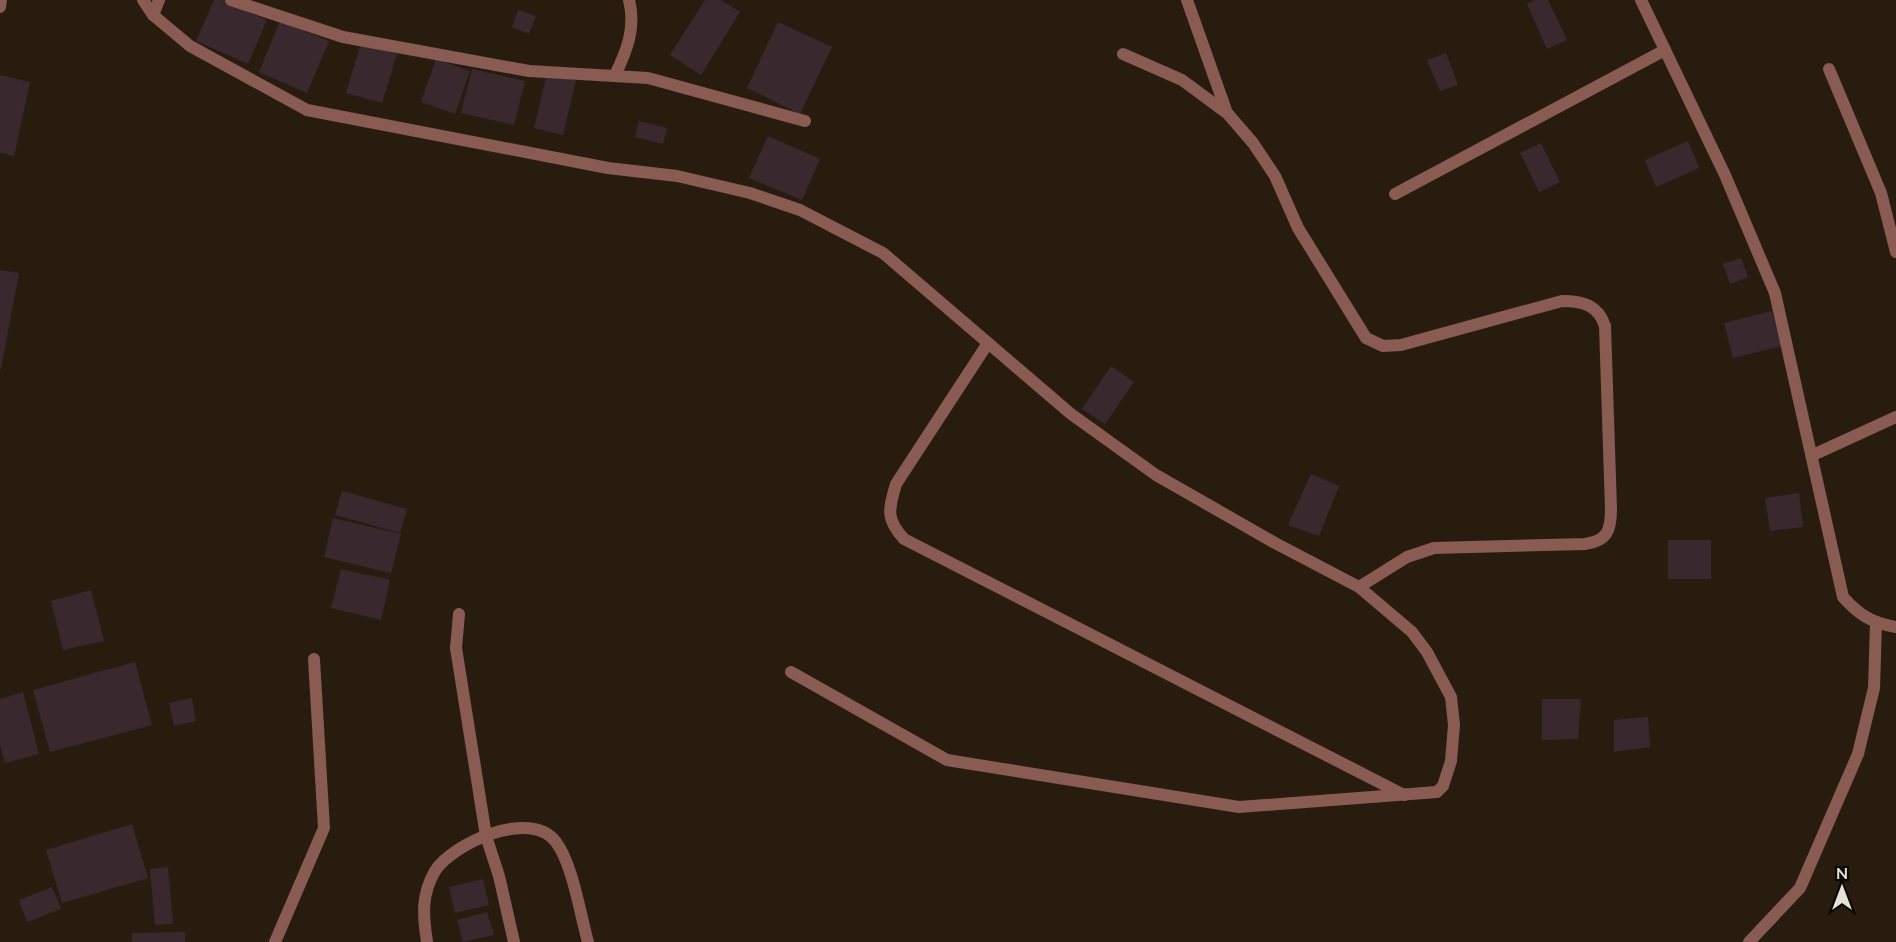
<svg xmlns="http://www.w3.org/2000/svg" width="1896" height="942" font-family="Mulish,sans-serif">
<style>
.building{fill:#3a282f}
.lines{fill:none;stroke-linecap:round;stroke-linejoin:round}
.service{stroke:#895b52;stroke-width:12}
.minor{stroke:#895b52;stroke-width:12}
</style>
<rect width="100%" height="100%" fill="#281c0f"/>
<g class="building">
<polygon points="214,0 222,0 267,20 248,64 196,41"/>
<polygon points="705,0 721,0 740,12 701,75 670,55"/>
<polygon points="1535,0 1548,0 1567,40 1547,49 1527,4"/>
<polygon points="518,10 536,16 529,34 512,27"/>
<polygon points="280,21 329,41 307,93 259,72"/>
<polygon points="778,22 832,47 800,114 747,88"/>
<polygon points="361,43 397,54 382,103 346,93"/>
<polygon points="1446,53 1458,85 1440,91 1427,60"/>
<polygon points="436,59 470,71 455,114 421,102"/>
<polygon points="472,69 525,81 514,125 461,113"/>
<polygon points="547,74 576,80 563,135 534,128"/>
<polygon points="0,75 30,82 14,156 0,153"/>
<polygon points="639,121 667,128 663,144 635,137"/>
<polygon points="768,136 820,159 802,200 749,178"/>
<polygon points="1688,141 1699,168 1656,187 1645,160"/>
<polygon points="1541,143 1560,182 1539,192 1520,153"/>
<polygon points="1741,258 1748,277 1730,284 1723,264"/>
<polygon points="0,270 19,273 1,369 0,369"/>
<polygon points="1772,311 1781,346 1733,358 1724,323"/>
<polygon points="1111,366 1134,382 1105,424 1082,409"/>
<polygon points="1311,474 1339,486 1319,536 1288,525"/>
<polygon points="342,491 407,509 400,533 335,515"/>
<polygon points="1799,493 1803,527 1770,531 1765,498"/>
<polygon points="333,518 401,534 391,573 324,557"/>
<rect x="1668" y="540" width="43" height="39"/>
<polygon points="341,569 390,580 381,620 331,608"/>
<polygon points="91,590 104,641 63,650 51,601"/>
<polygon points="135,662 152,725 50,752 33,690"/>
<polygon points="23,692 39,754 5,763 0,745 0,699"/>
<polygon points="192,698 196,721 174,726 169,703"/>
<polygon points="1542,699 1581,699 1578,739 1542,740"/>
<polygon points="1648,717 1650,747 1614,752 1614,720"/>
<polygon points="132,824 148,878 62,903 46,850"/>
<polygon points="168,867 173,924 155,925 150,869"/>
<polygon points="483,879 489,905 455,913 449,887"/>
<polygon points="52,887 61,909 27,922 19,900"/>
<polygon points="487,912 494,935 463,942 457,920"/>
<polygon points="185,932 185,942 132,942 132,933"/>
</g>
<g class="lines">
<polyline class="service" points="0,7 1,0"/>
<g class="minor">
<polyline points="143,0 153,15 190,46 307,110 608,168 677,176 750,193 800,210 883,253 1071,414 1156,475 1275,543 1359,587 1412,632 1427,652 1451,697 1454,725 1451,761 1443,786 1437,792 1239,807 947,760 791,672"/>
<polyline points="231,0 343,37 529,71 648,78 805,121"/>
<polyline points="1187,0 1227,113"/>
<path d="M1641 0 1725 175 1775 293 1843 597C1859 615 1872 623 1896 627"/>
<polyline points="153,15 159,0"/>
<path d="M1123 54 1182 80 1228 114 1253 143 1275 176 1298 228 1366 338 1383 346 1401 345 1562 301C1583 301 1598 305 1605 326L1611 509C1611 531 1607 541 1585 544L1434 548 1407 557 1359 587"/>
<polyline points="1829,69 1881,193 1896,252"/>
<path d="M615 75C627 51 636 27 629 0"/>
<polyline points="1395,194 1665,50"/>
<path d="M988 343 896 484C889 509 885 518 904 539L1404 795"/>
<polyline points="1813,455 1896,417"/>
<polyline points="459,614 456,648 486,836 499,876 514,942"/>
<polyline points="275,942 324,828 314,659"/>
<path d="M427 942C423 916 421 895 435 871 453 843 531 808 556 842 573 865 580 914 588 942"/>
<polyline points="1749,942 1800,888 1858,754 1874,688 1876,623"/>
</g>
</g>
<g transform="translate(1842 888)" stroke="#0c0804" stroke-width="4.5" paint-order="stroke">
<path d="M0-4.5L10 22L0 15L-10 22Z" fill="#e8e1d8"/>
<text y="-9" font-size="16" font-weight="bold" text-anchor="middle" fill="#e8e1d8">N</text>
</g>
</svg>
